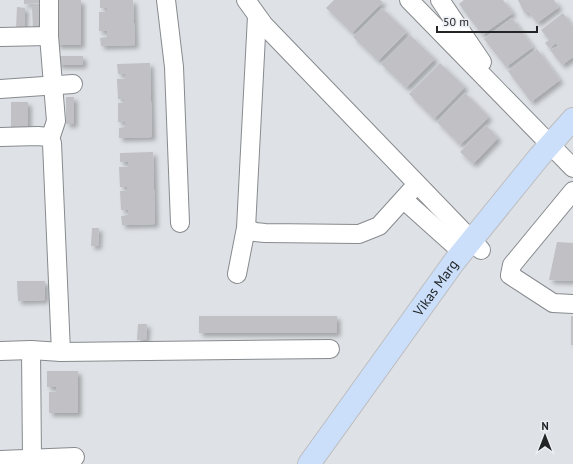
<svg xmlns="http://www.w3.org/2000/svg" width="573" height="464" font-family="'PT Sans',sans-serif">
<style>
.building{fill:#c0c0c5;filter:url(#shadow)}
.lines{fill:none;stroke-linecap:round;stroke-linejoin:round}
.minor-casing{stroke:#878b8e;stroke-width:20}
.major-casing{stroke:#bdbdbe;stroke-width:24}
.minor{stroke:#fff;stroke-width:18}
.major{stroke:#cbdffa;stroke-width:22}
.labels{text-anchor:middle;stroke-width:3.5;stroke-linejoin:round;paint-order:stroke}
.street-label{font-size:14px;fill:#222425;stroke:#ebeef2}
</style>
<defs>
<filter id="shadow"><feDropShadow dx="3.5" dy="3.5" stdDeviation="2" flood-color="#0004"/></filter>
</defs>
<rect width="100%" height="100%" fill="#dee1e5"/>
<g class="building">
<polygon points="24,0 42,0 42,3 24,4"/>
<rect x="56" y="0" width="25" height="45"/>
<polygon points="100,0 133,0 135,45 101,46 100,38 107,37 107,31 99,31 99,12 107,12 107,8 100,8"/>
<polygon points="334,0 380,0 383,2 352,33 326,8"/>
<polygon points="464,0 503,0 513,13 482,35 459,4"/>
<polygon points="518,0 554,0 559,7 537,23 528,11 525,14"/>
<polygon points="32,6 42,6 43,30 33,31"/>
<polygon points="17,7 25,8 24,30 16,30"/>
<polygon points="382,8 407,32 378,61 353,37"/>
<polygon points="563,13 573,27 573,57 562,65 550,50 558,46 556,43 549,48 545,43 549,40 541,30"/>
<polygon points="512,18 533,47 506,67 484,39"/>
<polygon points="410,35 435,59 406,88 381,64"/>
<polygon points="537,49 560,80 531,102 508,71"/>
<polygon points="57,56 83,56 83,65 58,65"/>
<polygon points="150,63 152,137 119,138 119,128 125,127 125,122 118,122 118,103 124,103 124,99 118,99 117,79 125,79 125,74 118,74 117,64"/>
<polygon points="440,63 465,87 434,119 409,94"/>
<polygon points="465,93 489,117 460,145 437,122"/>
<rect x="66" y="97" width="8" height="27"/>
<rect x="11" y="102" width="17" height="25"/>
<polygon points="486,125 498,138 473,164 460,152"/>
<polygon points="153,152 155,224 122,225 121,216 128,215 128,210 121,210 120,191 127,191 127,187 120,187 119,167 128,167 128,162 120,162 120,153"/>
<polygon points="92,228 99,228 98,246 91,246"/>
<polygon points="557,242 573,243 573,281 549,280"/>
<polygon points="17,281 45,281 45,300 18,301"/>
<rect x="199" y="316" width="138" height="17"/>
<rect x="571" y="316" width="2" height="29"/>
<polygon points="138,324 147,324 146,340 137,340"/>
<polygon points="47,371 78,371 78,413 49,413 49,392 56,392 56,387 47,387"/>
</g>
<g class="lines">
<defs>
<g id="minor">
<polyline points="49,0 49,36 56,121 50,139"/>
<polyline points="166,0 174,67 180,223"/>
<polyline points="246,0 264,25 481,250"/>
<polyline points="409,0 573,168"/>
<polyline points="440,0 482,62"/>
<polyline points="0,37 49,36"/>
<polyline points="0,89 73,84"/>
<polyline points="0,137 38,136 48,137 52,143 61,352"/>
<polyline points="573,191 512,265 510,275 553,303 573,304"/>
<polyline points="404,200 462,252"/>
<polyline points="246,228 257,16"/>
<polyline points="237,274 246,228 255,232 265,233 359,234 379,226 417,184"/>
<polyline points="31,350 32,459"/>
<polyline points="0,351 31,350 61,352 330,349"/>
<polyline points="0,460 75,457"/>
</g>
<g id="major">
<path id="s1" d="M309 464 454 262 539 157 573 119"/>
</g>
</defs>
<use href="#minor" class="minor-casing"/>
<use href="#major" class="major-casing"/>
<use href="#minor" class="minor"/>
<use href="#major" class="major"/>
</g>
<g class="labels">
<g class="street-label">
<text dy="5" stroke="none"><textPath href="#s1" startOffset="217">Vikas Marg</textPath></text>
</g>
</g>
<g transform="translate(545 436)" stroke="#ebeef2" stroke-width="3" paint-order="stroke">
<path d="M0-3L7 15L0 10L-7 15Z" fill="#222425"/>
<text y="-6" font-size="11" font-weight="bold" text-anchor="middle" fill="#222425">N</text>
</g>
<path d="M437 26v6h100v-6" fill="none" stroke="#222425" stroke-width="2"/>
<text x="443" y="26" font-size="12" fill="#222425" stroke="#ebeef2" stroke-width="3" paint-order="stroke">50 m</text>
</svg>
